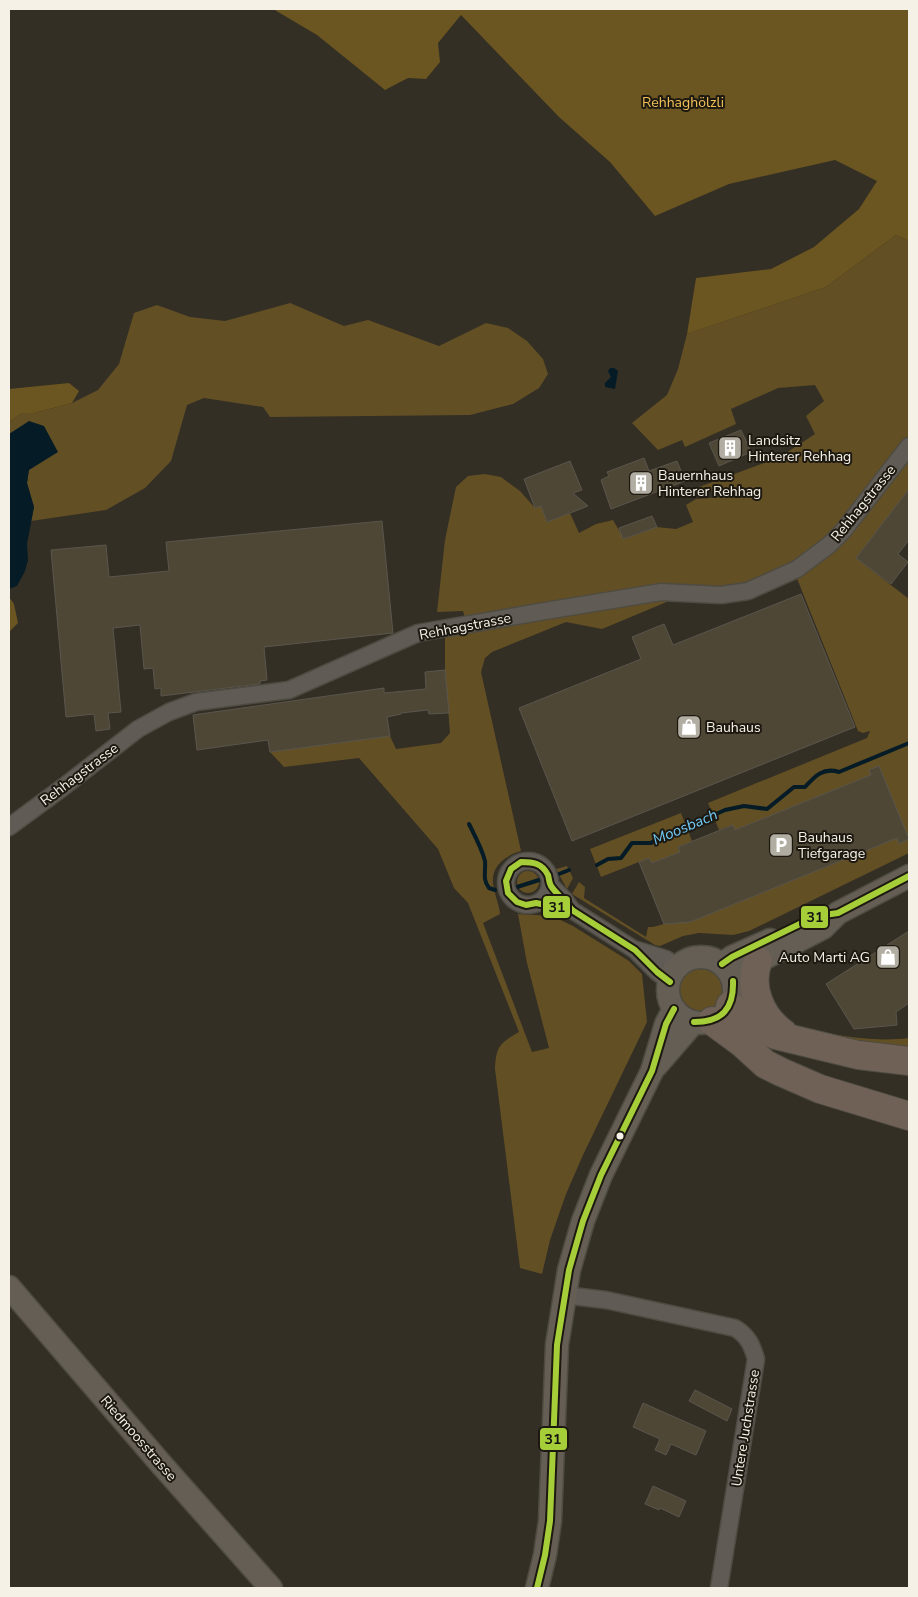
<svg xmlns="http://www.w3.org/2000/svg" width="918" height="1597" font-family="'Nunito Sans',sans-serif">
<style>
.green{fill:#634f24}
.forest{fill:#6b5520}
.water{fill:#051b26}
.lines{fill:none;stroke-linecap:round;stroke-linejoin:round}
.stream{stroke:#051b26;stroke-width:4}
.building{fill:#4e4736;stroke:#5a564d}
.street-casing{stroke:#4e4b42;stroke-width:19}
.secondary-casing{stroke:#4e4b42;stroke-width:25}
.highway-casing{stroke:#4e4b42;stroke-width:30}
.street{stroke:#605c55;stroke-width:16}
.secondary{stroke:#645e55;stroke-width:22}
.highway{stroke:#6f6156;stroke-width:28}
.bus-1-casing{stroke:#1d1911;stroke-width:10}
.bus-1{stroke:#a6ce39;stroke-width:6}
.bus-dot{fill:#f6f1e6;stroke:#1d1911;stroke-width:2}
.labels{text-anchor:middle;stroke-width:4;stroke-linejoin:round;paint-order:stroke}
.park-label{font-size:14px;fill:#f2c258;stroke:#1d1911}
.poi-label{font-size:14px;fill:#f6f1e6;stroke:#1d1911;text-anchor:start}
.street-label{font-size:14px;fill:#f6f1e6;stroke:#1d1911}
.water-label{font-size:15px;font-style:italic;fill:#71caf7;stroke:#1d1911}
.line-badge{stroke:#1d1911;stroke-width:2}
.pale-badge-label{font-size:14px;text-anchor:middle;font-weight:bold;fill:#111}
</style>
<rect width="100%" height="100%" fill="#332f25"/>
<g class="green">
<polygon points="896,235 909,241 909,438 864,495 830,541 800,561 734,589 465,618 463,611 437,612 445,540 456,487 468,476 485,474 501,477 520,491 535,508 541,506 547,522 570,513 579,533 596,524 613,520 624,539 657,527 676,529 693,522 686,505 696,499 722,497 720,490 701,492 699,487 780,457 815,434 806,416 824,401 815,385 778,388 731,409 736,424 685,447 682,440 658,450 632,423 667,395 678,369 687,334 826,287"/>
<polygon points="290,303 344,326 368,320 439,346 486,323 508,328 527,341 543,359 548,374 539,388 513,404 470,415 270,417 263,407 204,398 187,405 171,461 145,488 106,510 31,521 34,507 27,483 29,469 57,452 9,434 9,422 22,413 34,413 72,403 98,390 119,364 134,313 157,305 190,317 225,321"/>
<path d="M909 453V489L856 558 909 599V853L749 931 733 935 699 933 683 936 660 946 655 945 572 894 579 882 585 887 584 898 646 937 648 927H653L664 924 690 922 897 838 899 843 908 839 879 766 869 770 871 775 735 830 732 825 719 830 708 803 867 738 870 731 863 733 858 731 796 576 737 602 669 601 602 629 566 622 492 652 485 658 481 672 521 851C507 855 491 865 493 883 494 893 499 904 500 914L483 923 532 1052 549 1048 527 963 518 914 552 916 573 926 629 961 642 974 647 1022 583 1155 566 1194 550 1240 542 1274 520 1268 495 1069C496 1046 500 1043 519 1032L468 903 454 888 438 849 359 758 284 767 270 752 390 736 396 749 441 743 450 733 445 670V633L664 597 729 600 802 571Z"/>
<polygon points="681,813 692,841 678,847 680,852 652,863 649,858 601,877 590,849"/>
<polygon points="567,866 573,878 567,889 556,869"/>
<circle cx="528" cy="882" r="11"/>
<circle cx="702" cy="989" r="22"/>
<path d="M817 1031C847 1037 879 1042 909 1038V1046L891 1045 816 1036Z"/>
</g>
<g class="forest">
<polygon points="273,9 909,9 909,241 896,235 826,287 687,334 696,278 771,269 814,247 859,209 877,181 835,160 729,184 655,216 610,162 559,117 461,15 438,43 440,62 426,79 408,78 385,90 317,35"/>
<polygon points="69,383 79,391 72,403 34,413 22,413 9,422 9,389"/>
<polygon points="9,597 14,604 18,623 9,632"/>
</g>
<g class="water">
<polygon points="610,368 614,368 618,371 615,389 605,387 605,383 611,377 608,371"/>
<polygon points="29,421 44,426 58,452 29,470 27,483 34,507 27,544 28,560 25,571 17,586 9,589 9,434"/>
</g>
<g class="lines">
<g class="stream">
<path d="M469 824C475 836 482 849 485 861 486 872 482 879 489 888L495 890"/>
<path d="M597 865 608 859 621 858 632 843H651L663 835 672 836 686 825 714 815 725 810 744 806 767 809 794 787H805C815 776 823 767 839 772L909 743"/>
<polyline points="559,874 569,870"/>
<polyline points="517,887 539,880"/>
</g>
</g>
<g class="building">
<polygon points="741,430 751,452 719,466 709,443"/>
<polygon points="644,458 649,471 677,461 685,481 611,509 601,480 609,476 607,472"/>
<polygon points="570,461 582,490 573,493 588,506 547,522 541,506 535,508 524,479"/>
<polygon points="909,489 909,540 898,554 908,562 891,584 856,558"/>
<polygon points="652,516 657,527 623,539 619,528"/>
<polygon points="382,521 393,633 264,647 267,680 260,681 260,684 161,696 161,688 155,689 153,668 144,669 140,625 113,628 121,712 108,713 110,729 96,731 94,714 66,717 51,550 106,545 109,577 169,571 166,542"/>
<polygon points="801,594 855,727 572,841 519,708 641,659 632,637 664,624 673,645"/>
<polygon points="445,670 449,713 429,714 428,710 401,713 401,714 387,717 390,736 270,752 268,740 197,750 193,715 384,688 384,693 426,689 425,672"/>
<polygon points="879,766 909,839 899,844 897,838 690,922 664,924 639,862 649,858 652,863 680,852 678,847 733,825 735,830 871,775 869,770"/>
<polygon points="909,931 909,1003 896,1012 897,1025 854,1029 826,984"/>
<polygon points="695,1390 732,1409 727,1421 689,1401"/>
<polygon points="643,1403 706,1431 696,1455 671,1444 666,1455 655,1450 660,1439 633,1427"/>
<polygon points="653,1486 686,1501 679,1517 660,1508 659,1510 645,1504"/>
</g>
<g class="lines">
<defs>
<g id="street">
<polyline points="9,827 62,788 138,729 169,712 196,702 289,690 418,633 539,612 661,592 721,595 748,591 797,569 829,545 843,531 909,446"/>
<circle cx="528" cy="883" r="22"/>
<polyline points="550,885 564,899 572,910 635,950 657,972 670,982"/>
<polyline points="637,950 666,959 679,967"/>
<path d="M564 1295 606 1300 735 1328C748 1336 752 1345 756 1359L719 1588"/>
</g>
<g id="secondary">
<circle cx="701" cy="990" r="33"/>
<polyline points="722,964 732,957 770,940"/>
<polyline points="733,981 751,965 823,928 838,913 909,876"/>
<polyline points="656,1066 694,1022"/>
<polyline points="9,1287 161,1464 271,1588"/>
<polyline points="537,1588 545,1555 550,1521 557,1345 569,1270 583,1221 601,1175 652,1071 666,1024 674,1009"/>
</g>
<g id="highway">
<path d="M758 961C748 988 761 1017 783 1033"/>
<polyline points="730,1006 747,1020 775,1035 858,1055 909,1061"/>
<polyline points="712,1021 742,1043 765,1064 781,1072 820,1089 909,1116"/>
</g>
</defs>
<use href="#street" class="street-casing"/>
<use href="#secondary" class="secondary-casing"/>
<use href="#highway" class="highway-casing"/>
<use href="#street" class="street"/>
<use href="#secondary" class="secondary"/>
<use href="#highway" class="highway"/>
<defs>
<g id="bus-1">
<path d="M521 862C533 862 542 863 548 875 549 878 549 883 551 886 557 895 566 901 572 910L536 903 526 905 517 902 508 893 506 881 511 869Z"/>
<polyline points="572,910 635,950 657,972 670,982"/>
<polyline points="722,964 732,957 810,919 818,916 838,913 909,876"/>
<path d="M694 1022C722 1022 734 1009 733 981"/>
<polyline points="537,1588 545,1555 550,1521 557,1345 569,1270 583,1221 601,1175 652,1071 666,1024 674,1009"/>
</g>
</defs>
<use href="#bus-1" class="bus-1-casing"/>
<use href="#bus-1" class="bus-1"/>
</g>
<defs>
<symbol id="building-square" viewBox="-11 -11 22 22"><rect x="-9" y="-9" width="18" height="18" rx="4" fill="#b2ada2" stroke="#1d1911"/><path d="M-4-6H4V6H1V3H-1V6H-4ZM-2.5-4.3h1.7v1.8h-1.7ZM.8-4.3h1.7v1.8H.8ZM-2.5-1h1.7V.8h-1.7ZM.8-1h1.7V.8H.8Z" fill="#fff"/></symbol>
<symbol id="shop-square" viewBox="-11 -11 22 22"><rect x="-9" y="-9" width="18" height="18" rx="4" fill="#b2ada2" stroke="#1d1911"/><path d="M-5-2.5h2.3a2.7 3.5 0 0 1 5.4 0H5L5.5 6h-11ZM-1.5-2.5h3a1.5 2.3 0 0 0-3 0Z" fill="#fff"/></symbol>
<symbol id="parking-square" viewBox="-11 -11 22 22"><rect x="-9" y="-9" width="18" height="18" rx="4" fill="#b2ada2" stroke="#1d1911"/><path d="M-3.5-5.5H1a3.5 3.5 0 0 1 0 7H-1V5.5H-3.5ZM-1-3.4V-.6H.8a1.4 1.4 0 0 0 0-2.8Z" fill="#fff"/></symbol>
</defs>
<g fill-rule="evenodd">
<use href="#building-square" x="716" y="434" width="28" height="28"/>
<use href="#building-square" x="627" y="469" width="28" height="28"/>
<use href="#shop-square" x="675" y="713" width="28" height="28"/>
<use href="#parking-square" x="767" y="831" width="28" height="28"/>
<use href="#shop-square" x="874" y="943" width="28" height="28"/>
</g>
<circle class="bus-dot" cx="620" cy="1136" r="4.5"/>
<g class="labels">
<g class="park-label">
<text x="683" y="107">Rehhaghölzli</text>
</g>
<g class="poi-label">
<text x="748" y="445">Landsitz<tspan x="748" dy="16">Hinterer Rehhag</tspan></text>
<text x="658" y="480">Bauernhaus<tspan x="658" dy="16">Hinterer Rehhag</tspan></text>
<text x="706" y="732">Bauhaus</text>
<text x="798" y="842">Bauhaus<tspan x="798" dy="16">Tiefgarage</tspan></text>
<text x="870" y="962" text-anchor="end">Auto Marti AG</text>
</g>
<g class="street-label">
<text transform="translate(863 503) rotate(-51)" y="5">Rehhagstrasse</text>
<text transform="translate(465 626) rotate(-11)" y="5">Rehhagstrasse</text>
<text transform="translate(79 774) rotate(-37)" y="5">Rehhagstrasse</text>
<text transform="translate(745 1428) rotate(-81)" y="5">Untere Juchstrasse</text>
<text transform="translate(139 1438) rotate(49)" y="5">Riedmoosstrasse</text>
</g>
<g class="water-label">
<text transform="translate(685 827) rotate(-23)" y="5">Moosbach</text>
</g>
</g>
<g class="line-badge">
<rect x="542" y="895" width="29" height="24" rx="5" fill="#a6ce39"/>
<rect x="800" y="905" width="29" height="24" rx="5" fill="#a6ce39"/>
<rect x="539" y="1427" width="29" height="24" rx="5" fill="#a6ce39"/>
</g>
<g class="pale-badge-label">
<text x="557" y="912">31</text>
<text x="815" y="922">31</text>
<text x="553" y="1444">31</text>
</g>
<rect width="918" height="1597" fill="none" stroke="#f6f1e6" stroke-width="20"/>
</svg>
